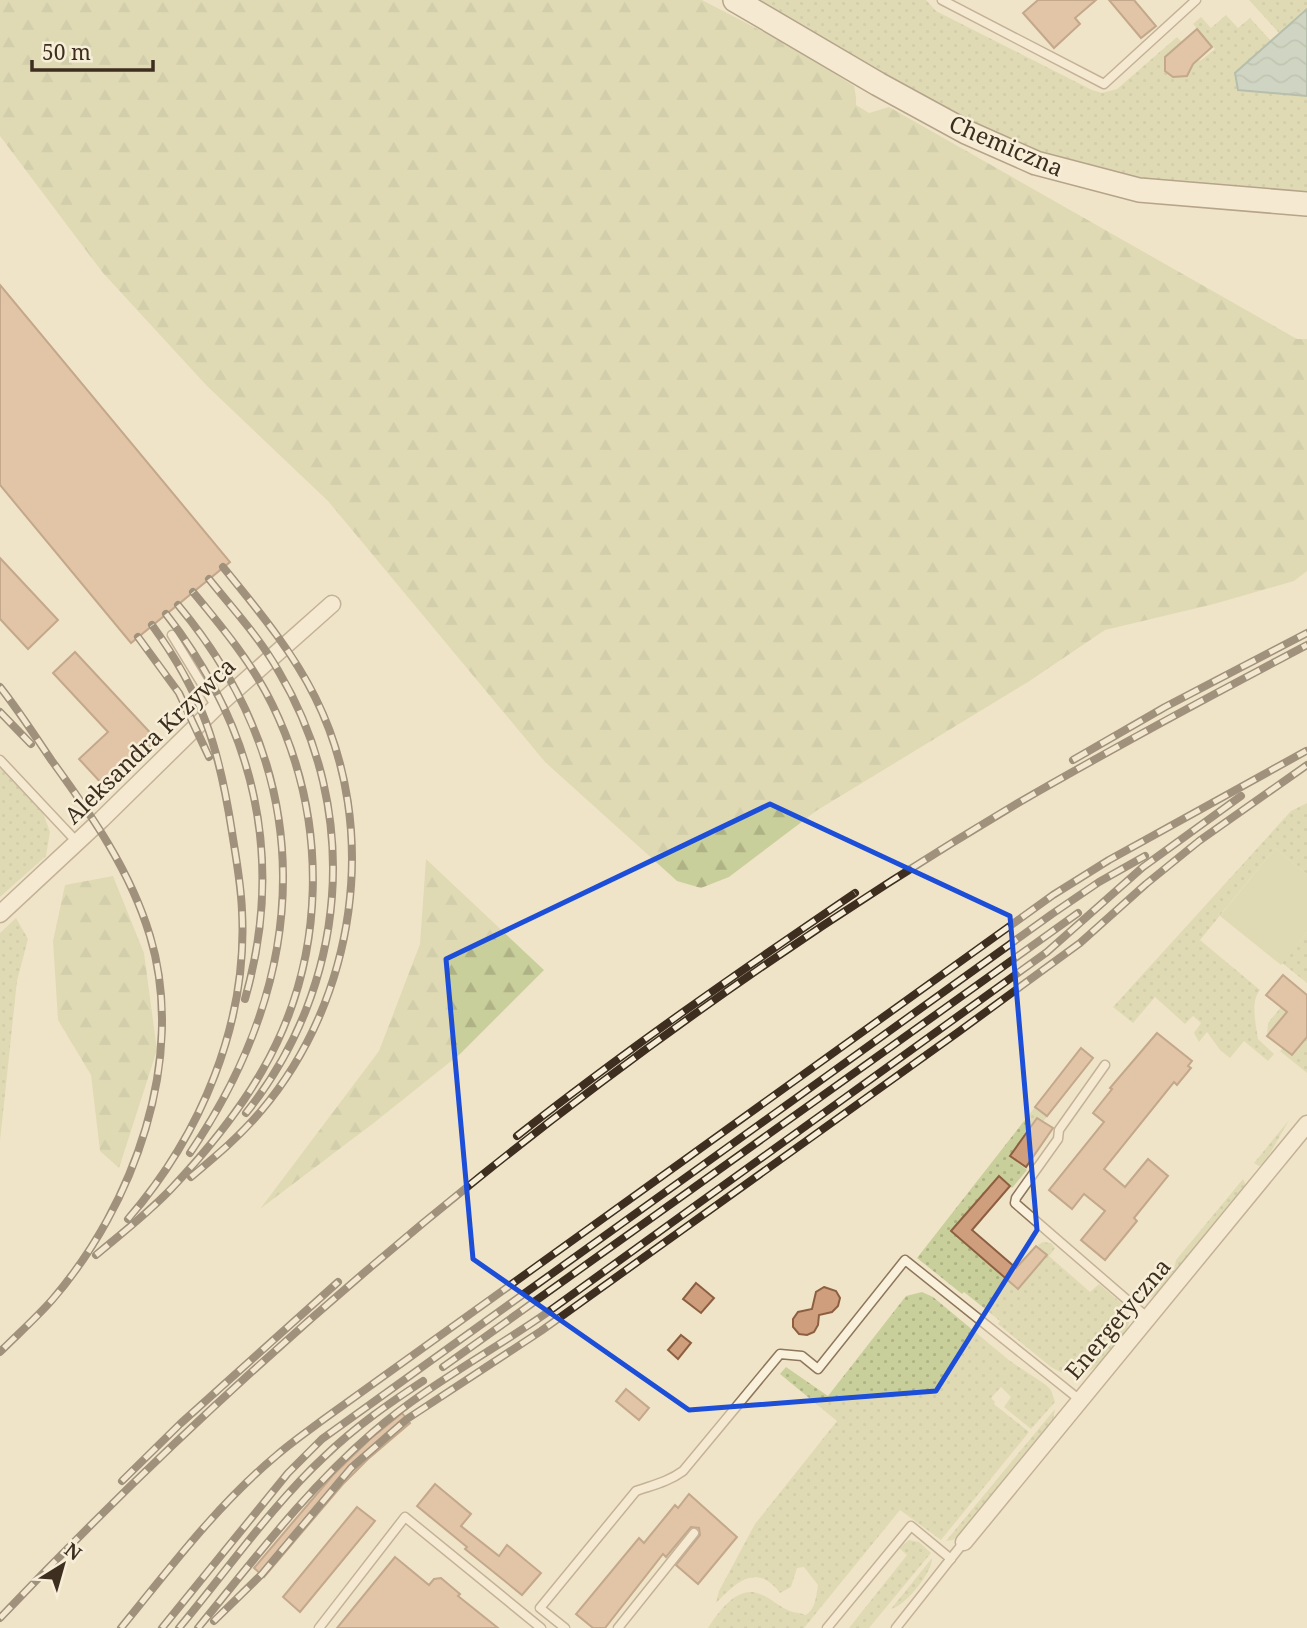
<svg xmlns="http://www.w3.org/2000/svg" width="1307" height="1628" font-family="'Noto Serif',serif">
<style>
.grass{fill:url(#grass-dots)}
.forest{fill:url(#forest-firs)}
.park{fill:#c9cf9b}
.water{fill:url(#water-waves);stroke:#6f938a;stroke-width:2}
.building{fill:#cf9f7d;stroke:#8d5f41;stroke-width:2}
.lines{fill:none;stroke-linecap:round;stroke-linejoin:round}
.lane-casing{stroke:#8d765c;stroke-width:11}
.street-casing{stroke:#8d765c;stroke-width:19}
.secondary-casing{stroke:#6f573f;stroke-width:26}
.lane{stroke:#faf1dc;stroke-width:8}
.street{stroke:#faf1dc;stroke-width:16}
.secondary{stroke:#faf1dc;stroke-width:23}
.rail-casing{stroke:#3d2e20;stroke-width:8}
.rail{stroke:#f7eed8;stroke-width:5;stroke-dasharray:16;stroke-linecap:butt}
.marked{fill:none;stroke:#1d4ed8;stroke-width:5;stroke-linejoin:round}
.labels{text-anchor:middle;stroke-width:5;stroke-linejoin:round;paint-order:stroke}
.street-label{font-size:23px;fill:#3d2e20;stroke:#f7eed8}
</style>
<defs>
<pattern id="grass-dots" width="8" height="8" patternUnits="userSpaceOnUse" patternTransform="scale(1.75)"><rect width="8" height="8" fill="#c9cf9b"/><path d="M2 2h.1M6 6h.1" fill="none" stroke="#aeb285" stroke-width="1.8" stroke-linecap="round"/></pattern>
<pattern id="forest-firs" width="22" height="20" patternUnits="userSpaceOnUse" patternTransform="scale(1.75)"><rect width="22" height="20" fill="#c9cf9b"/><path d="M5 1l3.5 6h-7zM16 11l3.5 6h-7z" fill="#aeb285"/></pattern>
<pattern id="water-waves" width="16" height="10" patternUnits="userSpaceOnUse" patternTransform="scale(1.75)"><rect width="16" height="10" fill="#a9c4bc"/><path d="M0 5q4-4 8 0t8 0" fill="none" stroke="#8ba098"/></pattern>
</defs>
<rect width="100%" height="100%" fill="#f0e4c8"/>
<g class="grass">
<polygon points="755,0 926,0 936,11 1092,90 1102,93 1117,89 1177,37 1200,61 1215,49 1193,24 1201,17 1211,28 1226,15 1238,28 1250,18 1271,41 1235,73 1238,90 1307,96 1307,197 1141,181 1065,162 975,127"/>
<polygon points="1249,0 1307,0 1307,9 1279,33"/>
<polygon points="0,768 43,813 50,832 46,856 0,897"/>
<path d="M1307 803V874L1275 848 1200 940 1260 990C1250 1002 1256 1024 1258 1039L1274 1054 1268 1061 1244 1041 1230 1058 1220 1050 1207 1032 1199 1042 1194 1033 1201 1023 1193 1016 1185 1024 1155 997 1133 1023 1113 1007 1291 811Z"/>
<polygon points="16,918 28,939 17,981 0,1141 0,933"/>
<polygon points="1307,932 1307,983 1282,963"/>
<polygon points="1286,1001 1292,1006 1267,1036 1268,1023"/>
<polygon points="1307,1037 1307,1073 1280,1051 1283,1048 1292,1055"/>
<polygon points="1035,1107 1047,1116 1043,1122 1037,1118 1010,1156 1027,1170 1012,1188 999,1177 952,1232 1018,1288 1040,1249 1038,1245 1043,1242 1051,1243 1055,1248 1049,1256 1090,1292 1099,1284 1127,1308 1121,1320 1078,1374 1060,1372 1051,1367 998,1324 1000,1321 964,1292 962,1294 917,1258"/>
<polygon points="1289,1120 1264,1164 1259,1166 1254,1163"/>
<polygon points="1243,1179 1246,1185 1156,1295 1145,1300 1165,1274 1174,1270 1176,1260"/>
<path d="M922 1292 933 1297 1010 1361 1046 1385 1051 1390 1055 1402 1031 1429 1004 1407 1011 1397 1001 1387 991 1398 995 1402 994 1404 1029 1432 941 1540 900 1510 804 1628H708C718 1612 738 1584 760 1594 771 1598 779 1607 790 1611 795 1613 801 1613 806 1615 816 1608 816 1596 818 1585L804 1567 797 1568 791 1587 780 1593C757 1563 737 1581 716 1603L719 1591 755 1524 837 1421 780 1374 786 1367 828 1396 906 1296Z"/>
<path d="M1130 1315C1132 1332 1101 1367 1085 1373Z"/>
<polygon points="1055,1409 1053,1421 959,1535 953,1540 946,1541"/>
<polygon points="909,1540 919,1542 931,1553 869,1628 849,1628 907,1555 899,1548"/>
<path d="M932 1558C933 1572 904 1607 891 1609Z"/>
</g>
<g class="forest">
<polygon points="0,0 702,0 794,48 854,86 856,97 856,105 869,113 889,107 1297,339 1307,339 1307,571 1294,581 1214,604 1105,630 1028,682 816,811 729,877 701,888 677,881 545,762 328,501 207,386 103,273 0,136"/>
<polygon points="426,859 544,970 460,1054 375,1122 260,1209 379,1051 420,944"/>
<polygon points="113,876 144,953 157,1050 119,1168 100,1151 91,1075 58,1020 53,941 65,885"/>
</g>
<polygon class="park" points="1275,848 1307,874 1307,932 1281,965 1220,916"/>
<polygon class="water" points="1307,9 1307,96 1238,90 1235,73"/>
<g class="building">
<polygon points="1038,0 1096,0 1075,18 1080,24 1054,48 1023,13"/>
<polygon points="1109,0 1134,0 1156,26 1141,38"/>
<polygon points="1197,29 1212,47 1193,64 1187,76 1173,77 1165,71 1165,57"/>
<polygon points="0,285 230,562 131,643 0,485"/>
<polygon points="0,558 58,620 28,649 0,619"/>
<polygon points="75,652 157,740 104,786 79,759 108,732 53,673"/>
<polygon points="1283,975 1307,995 1307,1037 1292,1055 1267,1036 1287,1012 1266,995"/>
<polygon points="1157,1033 1192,1061 1188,1066 1191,1068 1177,1085 1174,1082 1104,1169 1125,1187 1148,1159 1168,1176 1134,1218 1137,1221 1105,1260 1081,1240 1105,1211 1084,1194 1072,1209 1049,1190 1104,1122 1093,1113 1112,1089 1110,1088"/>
<polygon points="1081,1048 1093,1058 1047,1116 1035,1107"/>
<polygon points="1037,1118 1053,1128 1026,1167 1010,1156"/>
<polygon points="999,1176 1010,1186 972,1230 1016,1268 1036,1246 1047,1255 1018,1289 951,1231"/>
<polygon points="696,1283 714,1298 701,1313 683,1299"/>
<polygon points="824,1287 836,1291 840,1298 838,1306 832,1312 819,1315 818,1325 814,1332 807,1335 799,1334 793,1327 793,1319 798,1312 812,1309 816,1292"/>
<polygon points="681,1335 691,1343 678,1359 668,1350"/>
<polygon points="626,1389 649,1408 639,1420 616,1401"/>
<polygon points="402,1413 410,1423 368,1459 343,1484 264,1577 254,1568 333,1475 369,1440"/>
<polygon points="435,1484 471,1514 461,1526 499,1556 507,1545 541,1573 522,1595 465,1549 467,1547 417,1506"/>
<polygon points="689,1494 737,1537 698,1584 676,1565 700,1535 699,1528 691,1527 666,1557 663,1554 605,1628 593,1628 576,1614 639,1538 644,1543 675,1505 678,1508"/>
<polygon points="357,1507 375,1521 300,1612 283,1597"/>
<polygon points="395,1557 429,1585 434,1579 441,1578 460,1594 458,1596 498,1628 337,1628"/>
</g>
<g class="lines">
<defs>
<g id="lane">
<polyline points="942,0 1104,84 1196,0"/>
<polyline points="172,635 216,707"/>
<polyline points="0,760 77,842"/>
<polyline points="1105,1065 1059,1130 1058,1139 1016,1198 1015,1203 1148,1318"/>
<polyline points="319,1628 405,1517 541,1628"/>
<path d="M565 1628 540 1608 636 1491C653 1485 668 1482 683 1471L780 1354 802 1356 818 1369 905 1260 1080 1400"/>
<polyline points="618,1628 694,1533"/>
<polyline points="827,1628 911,1526 951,1559"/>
<polyline points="896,1628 964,1542"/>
</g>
<g id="street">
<polyline points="0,914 102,819 215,708 332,604"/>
<polyline points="964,1542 1307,1124"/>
</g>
<polyline id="secondary" points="735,0 878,84 966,132 1036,163 1139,190 1307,204"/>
</defs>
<use href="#lane" class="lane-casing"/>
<use href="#street" class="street-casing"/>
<use href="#secondary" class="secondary-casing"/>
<use href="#lane" class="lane"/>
<use href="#street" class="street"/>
<use href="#secondary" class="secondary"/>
<defs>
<g id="rail">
<path d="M209 579C233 609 260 638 279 672 362 812 348 986 246 1113"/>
<path d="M178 605C320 775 312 974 190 1153"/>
<path d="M166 614C255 728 285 859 245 999"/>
<polyline points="138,637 179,693 209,757"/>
<path d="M0 687C19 711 35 736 52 761 92 816 130 870 150 936 187 1059 134 1205 52 1300 36 1318 17 1335 0 1352"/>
<polyline points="0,712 31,744"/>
<polyline points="1073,760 1165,707 1307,633"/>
<path d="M517 1136C626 1050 740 971 855 893"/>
<path d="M191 1177C216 1156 240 1136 261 1111 356 999 381 829 315 697 291 649 257 609 223 567"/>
<path d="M128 1219C201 1135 248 1023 242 911 241 884 236 858 232 832 219 748 203 695 152 625"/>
<path d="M96 1255C121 1234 148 1213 171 1189 205 1153 238 1113 262 1071 327 959 329 820 272 704 252 663 222 627 193 592"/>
<polyline points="443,1367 1078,913"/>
<polyline points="122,1481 180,1424 338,1282"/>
<path d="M0 1618C300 1303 644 1025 1018 803 1113 748 1210 696 1307 645"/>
<polyline points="214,1621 262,1574 351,1468 407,1419 541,1331 957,1033 1080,943 1146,884 1199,841 1307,765"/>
<path d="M121 1628C170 1568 217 1505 277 1455 292 1442 308 1431 324 1419L1053 895 1109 860 1306 751"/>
<polyline points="162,1628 288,1473 322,1439 1052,914 1099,882 1145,856"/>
<path d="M179 1628C226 1572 272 1505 325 1456 355 1427 388 1404 423 1381"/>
<path d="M198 1628C253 1561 306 1490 372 1433 426 1386 489 1353 548 1312L1047 952 1143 867 1241 796"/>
</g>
</defs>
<use href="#rail" class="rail-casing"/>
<use href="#rail" class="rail"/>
</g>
<path d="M0 0H1307V1628H0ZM770 804 1010 916 1037 1230 936 1391 689 1410 473 1259 446 959Z" fill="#f0e4c8" fill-opacity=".55" fill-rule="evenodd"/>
<path class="marked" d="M770 804 1010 916 1037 1230 936 1391 689 1410 473 1259 446 959Z"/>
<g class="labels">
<g class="street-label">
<text transform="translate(1006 146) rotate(23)" y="8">Chemiczna</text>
<text transform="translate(150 741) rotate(-44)" y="8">Aleksandra Krzywca</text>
<text transform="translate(1118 1319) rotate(-50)" y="8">Energetyczna</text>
</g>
</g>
<g transform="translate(63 1565) rotate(37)" stroke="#f7eed8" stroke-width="5" paint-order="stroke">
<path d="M0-5L12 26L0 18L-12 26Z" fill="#3d2e20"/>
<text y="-10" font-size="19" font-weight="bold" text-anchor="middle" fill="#3d2e20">N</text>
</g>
<path d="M32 60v10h121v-10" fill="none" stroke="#3d2e20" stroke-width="3.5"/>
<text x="42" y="60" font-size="21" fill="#3d2e20" stroke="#f7eed8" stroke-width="5" paint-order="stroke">50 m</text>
</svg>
